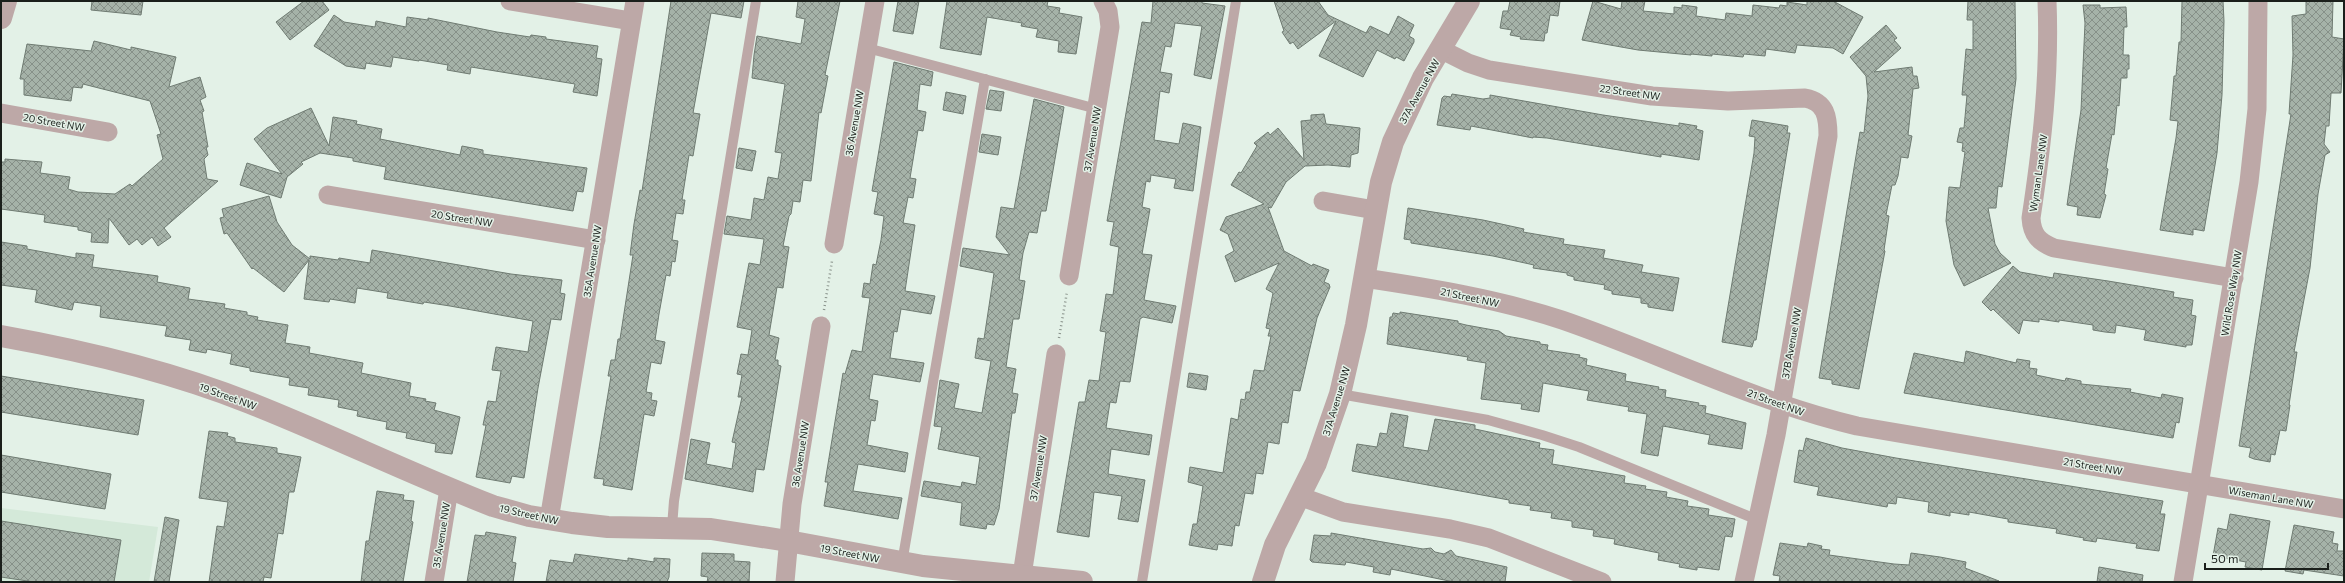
<svg xmlns="http://www.w3.org/2000/svg" width="2345" height="583" font-family="Commissioner,sans-serif">
<style>
.built{fill:#d4e9d9}
.building{fill:url(#building-cross-hatch);stroke:#6f7b72}
.lines{fill:none;stroke-linecap:round;stroke-linejoin:round}
.path{stroke:#88918a;stroke-width:2.5;stroke-dasharray:1 3;stroke-linecap:butt}
.service{stroke:#bda8a7;stroke-width:10}
.minor{stroke:#bda8a7;stroke-width:19}
.tertiary{stroke:#bda8a7;stroke-width:22}
.labels{text-anchor:middle;stroke-width:3;stroke-linejoin:round;paint-order:stroke}
.street-label{font-size:10px;fill:#1a1f1b;stroke:#e3f1e7}
</style>
<defs>
<pattern id="building-cross-hatch" width="8" height="8" patternUnits="userSpaceOnUse"><rect width="8" height="8" fill="#a5b2a8"/><path d="M0 0l8 8M0 8l8-8" fill="none" stroke="#869088"/></pattern>
</defs>
<rect width="100%" height="100%" fill="#e3f1e7"/>
<polygon class="built" points="1,508 158,527 149,582 1,582"/>
<g class="building">
<polygon points="92,1 143,1 141,15 91,10"/>
<polygon points="304,1 322,1 329,10 290,40 276,22"/>
<polygon points="671,1 744,1 741,18 711,13 693,113 700,114 693,156 689,155 682,200 685,200 683,214 676,213 672,240 678,241 675,262 672,261 670,276 666,275 659,314 655,340 665,342 661,364 651,362 646,392 652,393 651,400 657,401 654,416 644,414 632,490 603,485 604,479 594,478 611,376 608,376 611,360 615,360 618,339 620,339 633,255 630,255 634,224 640,190 642,191"/>
<polygon points="798,1 840,1 825,75 828,76 821,113 819,112 811,181 803,180 800,202 793,201 791,214 789,216 783,246 789,247 785,273 783,288 777,287 769,335 779,338 775,360 778,360 778,365 781,366 764,470 756,469 753,492 685,479 691,439 710,443 706,464 732,469 736,443 732,442 742,397 738,397 742,375 737,374 741,354 748,355 752,330 737,327 749,263 760,265 764,239 724,234 727,216 751,220 754,198 764,200 768,177 778,179 782,153 775,152 785,84 752,78 754,55 757,36 801,44 805,19 796,17"/>
<polygon points="898,1 919,1 913,34 893,31"/>
<polygon points="947,1 1048,1 1047,6 1060,8 1059,13 1082,17 1076,54 1058,52 1059,41 1036,37 1038,29 1021,26 1022,23 987,17 981,55 940,48"/>
<polygon points="1153,1 1202,1 1202,3 1225,6 1211,79 1194,75 1202,26 1175,23 1171,47 1165,46 1160,72 1172,74 1169,93 1160,91 1154,140 1179,144 1183,123 1201,127 1193,191 1174,188 1176,179 1151,175 1150,182 1146,181 1142,207 1150,209 1142,254 1152,255 1144,300 1176,306 1172,323 1143,317 1140,319 1130,382 1120,381 1116,403 1110,402 1106,428 1152,435 1149,455 1111,449 1108,474 1145,480 1138,522 1118,519 1122,496 1094,492 1089,537 1057,532 1079,402 1085,402 1089,380 1099,381 1106,332 1100,331 1104,308 1106,294 1113,295 1119,247 1110,245 1114,222 1107,221 1142,22 1151,23"/>
<polygon points="1274,1 1318,1 1328,15 1366,33 1370,26 1389,35 1398,16 1414,25 1409,36 1414,39 1414,42 1404,61 1396,57 1395,59 1377,50 1363,77 1319,56 1336,21 1298,49 1293,42 1290,44 1282,32 1284,31"/>
<polygon points="1510,1 1560,1 1558,16 1550,15 1547,33 1545,33 1544,41 1520,39 1521,37 1510,35 1512,30 1500,28 1503,11 1508,11"/>
<polygon points="1593,1 1621,9 1622,1 1645,1 1643,11 1674,14 1674,7 1682,8 1682,5 1697,7 1696,16 1725,20 1726,13 1752,16 1753,5 1779,8 1780,5 1787,6 1787,2 1807,5 1807,1 1833,1 1863,17 1843,54 1833,48 1797,45 1795,53 1766,49 1765,56 1744,54 1743,57 1712,54 1712,56 1691,54 1691,55 1638,50 1582,40"/>
<polygon points="1968,1 2015,1 2016,79 2002,187 1998,186 1996,208 1988,208 1995,244 2000,253 2011,263 1964,286 1954,265 1946,221 1949,187 1960,188 1965,152 1962,151 1963,143 1957,142 1960,128 1964,128 1967,95 1962,95 1966,49 1973,50 1973,20 1967,20"/>
<polygon points="2182,1 2223,1 2224,21 2222,95 2217,153 2204,231 2193,229 2193,235 2160,230 2176,138 2178,121 2170,120 2174,76 2176,76 2179,42 2181,42"/>
<polygon points="2306,1 2333,1 2332,37 2344,39 2341,93 2331,93 2329,126 2326,126 2324,144 2330,152 2325,155 2318,194 2310,268 2294,352 2297,352 2289,405 2290,405 2286,431 2280,430 2275,455 2271,454 2270,462 2254,459 2249,457 2251,448 2239,446 2291,114 2289,114 2293,55 2292,16 2306,14"/>
<polygon points="2083,5 2100,5 2100,8 2126,7 2127,27 2124,27 2123,55 2129,55 2129,69 2127,69 2127,78 2121,78 2119,106 2117,105 2114,135 2112,134 2106,168 2108,169 2104,194 2106,195 2100,218 2077,215 2078,207 2067,205 2081,110 2085,23"/>
<polygon points="334,15 344,22 375,27 376,21 406,27 407,17 428,20 428,18 497,32 530,37 531,35 546,37 546,39 598,46 596,58 602,59 597,96 573,92 575,84 471,67 470,74 447,70 448,65 419,60 419,61 393,57 391,67 366,63 365,69 346,66 314,46"/>
<polygon points="1886,25 1897,38 1894,40 1901,48 1874,72 1912,67 1913,76 1917,76 1919,88 1913,89 1908,135 1912,136 1908,158 1901,157 1898,176 1895,185 1892,185 1886,215 1889,216 1884,250 1885,251 1859,389 1832,384 1832,380 1819,378 1860,132 1864,133 1868,96 1866,76 1850,57"/>
<polygon points="94,41 131,50 131,47 176,57 169,87 200,77 206,97 200,100 204,111 202,112 208,147 206,147 208,155 204,159 207,179 218,181 164,228 171,237 158,246 152,237 142,245 137,239 129,245 109,218 108,243 91,242 92,233 78,230 78,227 44,222 45,215 1,209 1,162 5,162 5,159 42,162 40,173 70,177 68,189 78,192 115,194 130,184 132,186 163,159 157,135 161,134 150,101 83,84 82,88 73,87 71,101 24,95 24,79 20,79 27,44 91,51"/>
<polygon points="894,62 933,72 931,86 920,84 917,110 926,112 923,131 918,130 910,178 916,179 913,198 908,197 903,223 915,225 905,291 935,296 931,314 901,309 897,332 894,331 890,358 924,363 920,382 873,374 869,399 878,401 875,421 871,420 867,445 908,453 905,472 858,464 853,491 902,498 898,519 824,506 828,482 825,482 843,373 845,374 852,350 862,352 870,298 862,297 864,283 870,284 873,264 876,265 881,240 884,216 874,214 878,192 872,191"/>
<polygon points="990,90 1004,92 1001,111 986,109"/>
<polygon points="946,92 966,96 963,114 943,110"/>
<polygon points="1452,94 1483,99 1490,98 1490,95 1603,115 1679,126 1679,123 1697,126 1696,129 1703,131 1699,160 1661,154 1661,157 1547,138 1533,137 1533,138 1471,126 1470,130 1437,125 1442,98 1444,96 1451,97"/>
<polygon points="1034,99 1064,107 1046,211 1041,211 1037,233 1029,232 1023,253 1019,280 1025,281 1019,319 1013,319 1006,367 1016,369 1012,393 1018,394 1015,413 1012,413 999,509 994,525 987,524 986,529 960,525 962,503 921,496 924,481 961,487 962,482 976,485 980,457 938,449 942,427 934,426 940,380 959,384 954,408 982,413 991,361 975,358 978,338 984,339 994,273 960,266 963,248 1010,255 996,237 1001,207 1014,209"/>
<polygon points="311,108 329,146 333,117 357,121 356,124 382,129 380,139 460,155 462,146 483,150 483,154 587,168 583,192 577,191 573,211 384,179 386,167 353,161 353,158 320,153 301,162 303,164 287,177 281,198 240,185 247,163 282,174 254,139 267,128"/>
<polygon points="1324,114 1326,124 1360,128 1358,153 1351,155 1350,167 1328,165 1305,166 1286,182 1271,208 1268,207 1284,251 1312,266 1313,264 1329,270 1324,282 1329,284 1330,287 1317,318 1300,391 1293,390 1288,423 1282,422 1279,444 1268,442 1263,474 1256,473 1253,494 1245,493 1239,526 1235,525 1232,546 1218,544 1217,550 1189,545 1193,524 1197,524 1203,486 1188,482 1190,467 1223,473 1231,418 1238,420 1241,399 1245,400 1246,392 1250,392 1254,370 1264,371 1271,336 1268,336 1270,329 1266,328 1273,293 1266,289 1279,263 1235,282 1225,256 1234,251 1228,234 1220,230 1226,217 1264,204 1231,185 1239,172 1241,173 1257,146 1254,143 1268,132 1270,135 1278,128 1304,160 1301,121 1311,120 1311,115"/>
<polygon points="1752,120 1788,126 1787,133 1790,133 1756,340 1754,340 1752,347 1722,342 1754,153 1755,137 1749,136"/>
<polygon points="982,134 1001,137 998,155 979,152"/>
<polygon points="739,148 756,151 752,171 736,168"/>
<polygon points="269,196 277,222 292,245 310,259 310,256 338,260 339,258 370,263 372,250 511,274 562,280 560,293 565,294 561,320 551,319 538,388 524,478 512,476 510,483 476,477 486,425 483,425 488,401 496,402 501,371 492,370 496,347 528,352 533,321 450,306 424,302 423,304 387,298 388,293 357,288 355,303 330,299 329,302 304,299 309,260 284,292 253,268 252,269 227,233 224,234 220,218 224,217 222,209"/>
<polygon points="1408,208 1483,220 1524,229 1523,232 1564,239 1563,244 1605,250 1603,258 1643,265 1641,272 1679,278 1673,311 1648,307 1648,304 1641,303 1641,298 1612,294 1612,291 1604,289 1605,285 1574,280 1574,277 1567,275 1567,273 1533,268 1534,265 1493,256 1411,243 1411,240 1404,239"/>
<polygon points="1,242 27,246 27,249 76,258 76,253 94,255 92,267 158,276 157,282 190,288 188,299 225,304 224,308 247,312 247,315 258,317 257,320 288,325 285,343 310,347 309,353 363,363 361,373 411,383 409,396 426,399 425,401 436,403 434,410 460,417 452,454 435,452 436,444 406,438 407,433 386,429 387,422 357,416 358,411 338,407 339,400 308,395 309,388 289,385 290,378 250,371 250,368 230,364 232,354 207,349 206,353 189,350 191,340 165,336 167,326 100,317 101,306 74,302 72,310 35,302 37,290 1,285"/>
<polygon points="2013,266 2020,272 2053,278 2054,273 2108,281 2174,292 2173,297 2193,300 2191,315 2196,316 2192,345 2186,345 2186,347 2144,340 2146,330 2116,325 2115,333 2105,332 2093,330 2093,325 2059,320 2059,322 2039,319 2039,322 2023,320 2019,334 1993,309 1991,311 1982,302"/>
<polygon points="1400,312 1458,321 1458,323 1466,325 1499,331 1506,336 1540,342 1540,344 1548,345 1547,350 1580,355 1579,357 1587,359 1586,365 1626,374 1625,381 1659,387 1658,389 1666,390 1665,397 1699,403 1698,405 1706,406 1705,413 1746,423 1742,449 1708,444 1710,435 1663,426 1658,456 1641,453 1647,414 1628,411 1629,407 1587,400 1589,391 1543,383 1539,412 1521,409 1522,404 1481,399 1486,363 1467,360 1468,357 1387,344 1390,317 1392,317 1393,313 1400,314"/>
<polygon points="1966,351 2016,363 2017,359 2030,361 2029,368 2037,369 2036,375 2065,381 2066,378 2081,381 2081,384 2131,389 2130,392 2161,398 2162,394 2183,398 2179,423 2176,422 2173,438 1904,393 1914,353 1964,363"/>
<polygon points="1189,373 1208,376 1206,390 1187,387"/>
<polygon points="1,376 144,400 138,435 1,412"/>
<polygon points="1391,413 1408,416 1403,447 1428,451 1435,419 1475,425 1475,429 1540,443 1539,448 1554,450 1552,464 1625,476 1624,483 1646,486 1645,489 1667,492 1666,497 1688,501 1687,506 1709,509 1708,515 1735,519 1732,537 1725,536 1719,570 1697,567 1697,570 1679,567 1680,564 1658,560 1659,553 1614,544 1615,539 1593,536 1594,530 1572,527 1572,521 1551,518 1552,513 1530,510 1531,506 1509,503 1509,500 1352,471 1357,444 1377,447 1380,433 1387,434"/>
<polygon points="209,431 228,433 227,436 235,438 235,442 277,448 277,453 301,457 294,492 289,492 283,534 278,533 271,578 264,577 263,582 209,582 217,526 224,527 228,502 199,498"/>
<polygon points="1806,438 1842,448 1896,458 2163,501 2160,514 2165,514 2159,551 2136,548 2137,544 2097,538 2096,542 2083,540 2084,538 2056,533 2057,529 2008,522 2008,519 1969,512 1969,515 1950,512 1950,516 1928,512 1929,502 1897,497 1896,504 1888,503 1887,507 1817,495 1819,487 1794,482 1799,450 1803,451"/>
<polygon points="1,455 111,474 105,509 1,492"/>
<polygon points="377,491 404,495 403,500 414,501 411,521 413,522 403,582 361,582 366,541 369,541"/>
<polygon points="2230,514 2270,521 2262,570 2245,567 2246,562 2213,556 2218,528 2227,530"/>
<polygon points="165,517 179,520 169,582 154,582"/>
<polygon points="1,521 121,540 114,582 34,582 1,577"/>
<polygon points="2294,525 2334,532 2332,543 2338,544 2337,551 2344,551 2344,576 2304,570 2303,574 2285,571"/>
<polygon points="486,532 516,537 512,562 516,563 513,582 467,582 475,535 485,536"/>
<polygon points="1331,533 1423,549 1431,548 1435,552 1444,554 1451,550 1456,556 1507,567 1505,582 1454,582 1391,569 1390,575 1373,572 1374,567 1346,562 1345,565 1312,562 1310,560 1314,535 1331,536"/>
<polygon points="1780,543 1807,547 1808,543 1822,546 1821,549 1830,550 1829,555 1894,564 1909,565 1911,553 1940,557 1966,562 1965,568 1999,581 1779,582 1780,576 1773,575"/>
<polygon points="702,553 734,554 734,561 750,562 749,582 707,582 708,577 701,576"/>
<polygon points="575,554 628,561 628,558 654,562 654,558 670,559 669,577 667,582 546,582 550,560 573,563"/>
<polygon points="2099,567 2143,575 2142,582 2097,582"/>
</g>
<g class="lines">
<g class="path">
<polyline points="824,310 832,261"/>
<polyline points="1059,338 1067,292"/>
</g>
<g class="service">
<polyline points="867,48 1097,109"/>
<polyline points="1340,394 1488,420 1542,435 1579,447 1758,520"/>
<polyline points="672,527 674,501 756,1"/>
<polyline points="902,563 985,79"/>
<polyline points="1142,582 1236,1"/>
</g>
<g class="minor">
<polyline points="510,1 631,21"/>
<path d="M2047 1C2050 75 2042 145 2031 218 2032 235 2039 242 2054 248L2234 278"/>
<path d="M1442 50 1468 63 1489 70 1652 96 1728 101 1805 98C1826 102 1828 117 1828 136L1776 435 1744 582"/>
<polyline points="1,113 108,132"/>
<polyline points="328,195 596,240"/>
<polyline points="1323,201 1375,210"/>
<polyline points="834,244 875,1"/>
<polyline points="1069,276 1110,27 1108,11 1103,1"/>
<path d="M1364 278C1431 288 1498 299 1562 320 1661 354 1755 402 1857 426L2344 509"/>
<polyline points="1299,496 1343,512 1450,529 1489,538 1602,582"/>
<polyline points="549,520 635,1"/>
<polyline points="434,582 449,489"/>
<polyline points="785,582 792,504 821,326"/>
<polyline points="1021,582 1056,354"/>
<polyline points="2183,582 2249,182 2257,109 2258,1"/>
</g>
<g class="tertiary">
<polyline points="1,18 6,1"/>
<path d="M1 336C85 351 170 371 250 403 331 435 411 474 493 506L529 516 572 523 608 527 711 529 788 541 923 566 1082 582"/>
<polyline points="1263,582 1275,545 1316,463 1340,394 1356,325 1381,182 1393,142 1423,78 1469,1"/>
</g>
</g>
<g class="labels">
<g class="street-label">
<text transform="translate(1419 91) rotate(-61)" y="4">37A Avenue NW</text>
<text transform="translate(1630 92) rotate(8)" y="4">22 Street NW</text>
<text transform="translate(54 122) rotate(10)" y="4">20 Street NW</text>
<text transform="translate(854 123) rotate(-80)" y="4">36 Avenue NW</text>
<text transform="translate(1092 139) rotate(-81)" y="4">37 Avenue NW</text>
<text transform="translate(2038 173) rotate(-82)" y="4">Wyman Lane NW</text>
<text transform="translate(462 218) rotate(9)" y="4">20 Street NW</text>
<text transform="translate(592 261) rotate(-81)" y="4">35A Avenue NW</text>
<text transform="translate(2231 293) rotate(-81)" y="4">Wild Rose Way NW</text>
<text transform="translate(1470 297) rotate(12)" y="4">21 Street NW</text>
<text transform="translate(1791 343) rotate(-80)" y="4">37B Avenue NW</text>
<text transform="translate(228 396) rotate(20)" y="4">19 Street NW</text>
<text transform="translate(1336 401) rotate(-73)" y="4">37A Avenue NW</text>
<text transform="translate(1776 402) rotate(20)" y="4">21 Street NW</text>
<text transform="translate(800 454) rotate(-81)" y="4">36 Avenue NW</text>
<text transform="translate(2093 466) rotate(10)" y="4">21 Street NW</text>
<text transform="translate(1038 468) rotate(-81)" y="4">37 Avenue NW</text>
<text transform="translate(2271 497) rotate(10)" y="4">Wiseman Lane NW</text>
<text transform="translate(529 514) rotate(13)" y="4">19 Street NW</text>
<text transform="translate(441 535) rotate(-81)" y="4">35 Avenue NW</text>
<text transform="translate(850 553) rotate(11)" y="4">19 Street NW</text>
</g>
</g>
<rect width="2345" height="583" fill="none" stroke="#1a1f1b" stroke-width="4"/>
<path d="M2205 563v6h123v-6" fill="none" stroke="#1a1f1b" stroke-width="2"/>
<text x="2211" y="563" font-size="12" fill="#1a1f1b" stroke="#e3f1e7" stroke-width="3" paint-order="stroke">50 m</text>
</svg>
